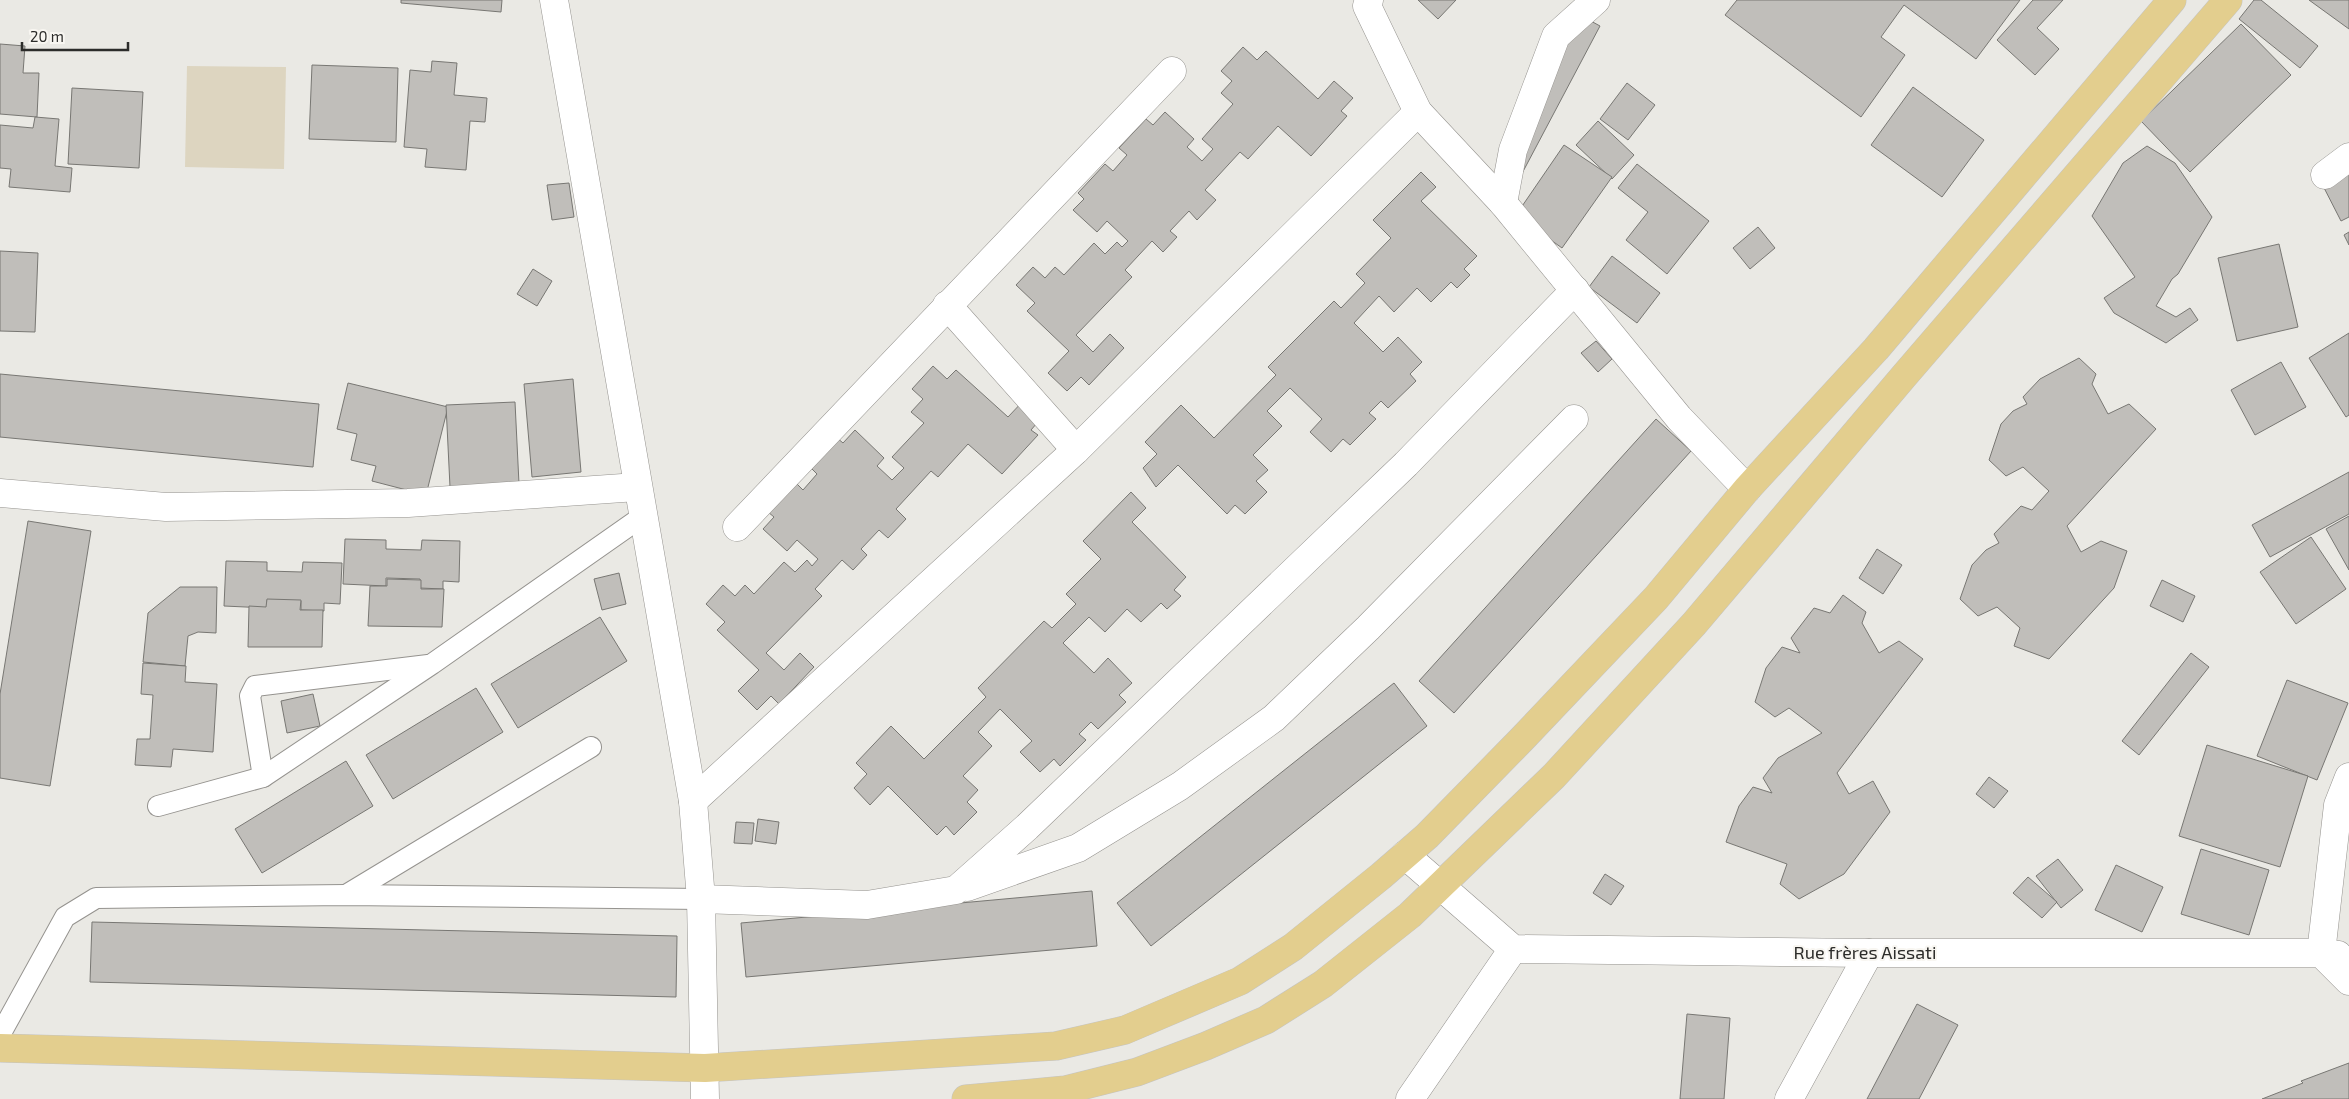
<svg xmlns="http://www.w3.org/2000/svg" width="2349" height="1099" font-family="'Exo 2',sans-serif">
<style>
.green{fill:#ddd5c0}
.building{fill:#c0beba;stroke:#787773}
.lines{fill:none;stroke-linecap:round;stroke-linejoin:round}
.lane-casing{stroke:#95938f;stroke-width:22}
.street-casing{stroke:#95938f;stroke-width:29}
.primary-casing{stroke:#c4c4c3;stroke-width:29}
.lane{stroke:#fff;stroke-width:20}
.street{stroke:#fff;stroke-width:28}
.primary{stroke:#e3ce8e;stroke-width:28}
.labels{text-anchor:middle;stroke-width:4;stroke-linejoin:round;paint-order:stroke}
.street-label{font-size:18px;fill:#2c2c2a;stroke:#f8f6f1}
</style>
<rect width="100%" height="100%" fill="#eae9e4"/>
<polygon class="green" points="187,66 286,67 284,169 185,167"/>
<g class="building">
<polygon points="401,0 502,0 501,12 401,3"/>
<polygon points="1418,0 1456,0 1438,19"/>
<polygon points="1737,0 2020,0 1976,59 1904,5 1881,37 1905,55 1861,117 1725,15"/>
<polygon points="2033,0 2063,0 2037,28 2059,49 2035,75 1997,40"/>
<polygon points="2254,0 2261,0 2318,46 2300,68 2239,19"/>
<polygon points="2309,0 2349,0 2349,29"/>
<polygon points="1578,14 1600,26 1518,181 1496,169"/>
<polygon points="2241,24 2291,75 2190,172 2141,121"/>
<polygon points="0,44 25,46 23,73 39,73 37,117 0,114"/>
<polygon points="1243,47 1257,60 1266,51 1318,99 1334,81 1353,98 1341,111 1347,116 1311,156 1278,126 1248,159 1240,152 1205,190 1216,200 1197,220 1189,211 1170,231 1177,237 1163,252 1152,241 1125,270 1132,277 1076,335 1093,352 1110,334 1124,348 1089,385 1081,377 1067,391 1048,373 1069,351 1027,311 1035,303 1016,285 1033,267 1045,278 1055,267 1064,275 1094,243 1105,254 1117,242 1122,247 1128,241 1107,221 1097,232 1073,210 1084,199 1078,193 1105,164 1113,171 1127,155 1119,148 1146,119 1153,125 1165,112 1194,139 1187,147 1202,161 1213,149 1202,139 1233,104 1221,93 1232,81 1221,71"/>
<polygon points="432,61 457,63 454,95 487,98 485,122 470,121 466,170 425,167 427,149 404,147 410,70 431,72"/>
<polygon points="312,65 398,68 396,142 309,139"/>
<polygon points="1627,83 1655,105 1628,140 1600,119"/>
<polygon points="1913,87 1984,140 1942,197 1871,145"/>
<polygon points="72,88 143,92 139,168 68,164"/>
<polygon points="35,117 59,119 55,166 72,168 70,192 9,187 11,169 0,168 0,125 33,128"/>
<polygon points="1598,121 1634,155 1612,179 1576,145"/>
<polygon points="1564,145 1612,177 1562,248 1516,215"/>
<polygon points="2147,146 2175,163 2212,217 2178,274 2172,279 2156,306 2176,317 2190,308 2198,320 2166,343 2114,313 2104,298 2135,277 2092,216 2123,163"/>
<polygon points="2349,162 2349,217 2341,221 2319,178"/>
<polygon points="1637,164 1709,221 1667,274 1626,240 1648,212 1618,188"/>
<polygon points="1421,172 1436,187 1421,201 1477,256 1464,269 1470,275 1457,288 1451,282 1431,302 1417,288 1394,312 1379,296 1354,323 1383,352 1398,337 1422,362 1410,374 1416,381 1388,408 1381,401 1369,413 1376,419 1350,445 1343,439 1331,452 1310,432 1322,419 1290,388 1267,411 1282,426 1253,455 1268,470 1256,481 1267,492 1245,514 1235,505 1227,514 1178,465 1156,487 1143,468 1157,454 1145,442 1181,405 1214,438 1276,375 1268,367 1334,301 1341,308 1365,283 1356,274 1391,238 1373,220"/>
<polygon points="569,183 574,217 552,220 547,185"/>
<polygon points="1758,227 1775,248 1750,269 1733,248"/>
<polygon points="2349,232 2349,245 2344,235"/>
<polygon points="2279,244 2298,327 2237,341 2218,258"/>
<polygon points="0,251 38,253 35,332 0,331"/>
<polygon points="1612,256 1660,293 1637,323 1589,287"/>
<polygon points="533,269 552,281 537,306 517,294"/>
<polygon points="2349,333 2349,415 2346,417 2309,358"/>
<polygon points="1596,341 1612,359 1598,372 1581,353"/>
<polygon points="2079,358 2096,374 2092,384 2108,414 2129,404 2156,429 2067,526 2081,552 2101,541 2127,551 2114,588 2049,659 2014,646 2020,628 1997,607 1978,616 1960,599 1972,565 1986,550 1999,543 1994,534 2021,506 2032,510 2049,491 2023,467 2006,476 1989,460 2001,424 2013,411 2027,404 2023,397 2040,379"/>
<polygon points="2281,362 2306,407 2255,435 2231,390"/>
<polygon points="933,366 947,379 956,370 1008,417 1025,399 1043,416 1031,430 1038,435 1002,474 968,444 938,477 931,471 896,509 906,519 888,538 879,530 861,549 867,555 853,570 842,560 815,589 822,596 766,653 784,670 800,653 814,667 779,704 771,696 757,710 738,691 759,670 717,630 725,622 706,604 723,585 735,596 745,585 754,594 784,562 795,572 807,560 812,566 818,559 797,540 787,551 763,529 774,517 768,512 795,482 803,490 817,474 809,466 836,437 843,443 855,430 884,458 877,466 892,480 904,468 892,457 924,423 911,412 923,399 912,389"/>
<polygon points="0,374 319,404 313,467 0,437"/>
<polygon points="573,379 581,472 532,477 524,384"/>
<polygon points="348,383 448,407 426,495 372,481 376,466 351,460 357,434 337,429"/>
<polygon points="515,402 519,484 450,487 446,405"/>
<polygon points="1656,419 1691,451 1454,713 1419,681"/>
<polygon points="2349,472 2349,514 2270,557 2252,525"/>
<polygon points="1131,492 1146,508 1132,522 1186,577 1174,590 1181,596 1167,609 1161,603 1141,622 1127,609 1105,632 1089,617 1063,643 1094,673 1108,658 1132,683 1119,695 1126,702 1098,729 1091,722 1079,734 1086,740 1060,766 1054,759 1040,772 1020,752 1032,741 1000,709 978,732 992,746 963,776 978,790 967,802 977,812 954,835 946,826 937,835 888,786 870,805 854,788 867,774 856,763 891,726 924,759 986,697 978,688 1044,621 1052,628 1076,604 1066,594 1101,559 1083,541"/>
<polygon points="2349,516 2349,570 2326,529"/>
<polygon points="28,521 91,531 50,786 0,778 0,694"/>
<polygon points="2311,537 2346,589 2296,624 2260,572"/>
<polygon points="345,539 386,540 386,549 421,550 422,540 460,541 459,582 443,581 443,589 420,588 420,579 386,578 386,586 343,584"/>
<polygon points="1877,549 1902,565 1883,594 1859,578"/>
<polygon points="226,561 267,562 267,571 302,572 303,562 342,563 340,604 324,603 324,611 301,610 301,601 267,600 267,608 224,606"/>
<polygon points="619,573 626,604 602,610 594,579"/>
<polygon points="387,579 421,580 421,589 444,589 442,627 368,626 370,586 387,586"/>
<polygon points="2162,580 2195,596 2183,622 2150,606"/>
<polygon points="180,587 217,587 216,633 198,632 188,636 185,666 143,662 148,613"/>
<polygon points="1843,595 1866,612 1862,623 1879,653 1899,641 1923,659 1837,773 1849,794 1873,781 1890,812 1844,874 1799,899 1780,884 1787,864 1726,842 1739,806 1753,787 1772,793 1763,778 1778,758 1822,733 1789,708 1775,717 1755,702 1766,668 1782,647 1800,653 1791,638 1814,608 1830,613"/>
<polygon points="267,599 301,600 300,610 323,610 322,647 248,647 249,606 266,607"/>
<polygon points="600,617 627,661 518,728 491,684"/>
<polygon points="2191,653 2209,667 2139,755 2122,741"/>
<polygon points="143,663 186,666 185,682 217,684 213,752 173,749 171,767 135,765 137,739 150,739 153,695 141,694"/>
<polygon points="2287,680 2348,703 2317,780 2257,756"/>
<polygon points="1394,683 1427,726 1151,946 1117,903"/>
<polygon points="476,688 503,732 393,799 366,755"/>
<polygon points="313,694 320,726 287,733 281,701"/>
<polygon points="2207,745 2308,776 2280,867 2179,836"/>
<polygon points="346,761 373,806 262,873 235,829"/>
<polygon points="1989,777 2008,791 1994,808 1976,794"/>
<polygon points="758,819 779,822 776,844 755,841"/>
<polygon points="736,822 754,823 752,844 734,843"/>
<polygon points="2201,849 2269,870 2249,935 2181,914"/>
<polygon points="2058,859 2083,890 2061,908 2036,876"/>
<polygon points="2116,865 2163,887 2142,932 2095,910"/>
<polygon points="1605,874 1624,886 1611,905 1593,893"/>
<polygon points="2028,877 2057,902 2042,918 2013,893"/>
<polygon points="1092,891 1097,946 746,977 741,923"/>
<polygon points="92,922 677,936 676,997 90,982"/>
<polygon points="1917,1004 1958,1025 1919,1099 1867,1099"/>
<polygon points="1687,1014 1730,1018 1724,1099 1680,1099"/>
<polygon points="2349,1063 2349,1099 2262,1099 2303,1083 2301,1081"/>
</g>
<g class="lines">
<defs>
<g id="lane">
<polyline points="263,777 250,696 255,686 428,665"/>
<polyline points="158,806 263,777 432,664 643,516"/>
<polyline points="346,895 591,747"/>
<polyline points="0,1035 65,917 96,898 346,895 701,899"/>
</g>
<g id="street">
<polyline points="554,0 693,801 701,899 705,1099"/>
<polyline points="1369,0 1367,6 1418,112 1503,203 1679,418 1747,489"/>
<polyline points="2325,175 2349,157"/>
<polyline points="1503,203 1513,150 1556,36 1596,0"/>
<polyline points="947,305 1076,450"/>
<polyline points="0,493 166,507 408,503 637,487"/>
<polyline points="737,527 1172,71"/>
<polyline points="693,801 1076,450 1418,112"/>
<polyline points="1405,855 1513,949 1869,953 2321,953 2349,981"/>
<polyline points="967,887 1078,848 1180,786 1274,718 1368,628 1574,419"/>
<polyline points="701,899 867,905 956,890 1027,827 1406,464 1575,290"/>
<polyline points="2338,955 2321,953 2338,805 2349,777"/>
<polyline points="1410,1099 1513,949"/>
<polyline points="1789,1099 1869,953"/>
</g>
<g id="primary">
<polyline points="0,1048 705,1068 1056,1046 1125,1030 1240,981 1293,947 1381,876 1427,836 1522,739 1656,598 1747,489 1876,349 2172,0"/>
<polyline points="966,1099 1065,1090 1137,1072 1206,1046 1266,1020 1323,984 1410,915 1554,776 1694,624 1904,376 2228,0"/>
</g>
</defs>
<use href="#lane" class="lane-casing"/>
<use href="#street" class="street-casing"/>
<use href="#primary" class="primary-casing"/>
<use href="#lane" class="lane"/>
<use href="#street" class="street"/>
<use href="#primary" class="primary"/>
</g>
<g class="labels">
<g class="street-label">
<text x="1865" y="959">Rue frères Aissati</text>
</g>
</g>
<path d="M22 42v8h106v-8" fill="none" stroke="#2c2c2a" stroke-width="2.5"/>
<text x="30" y="42" font-size="15" fill="#2c2c2a" stroke="#f8f6f1" stroke-width="4" paint-order="stroke">20 m</text>
</svg>
